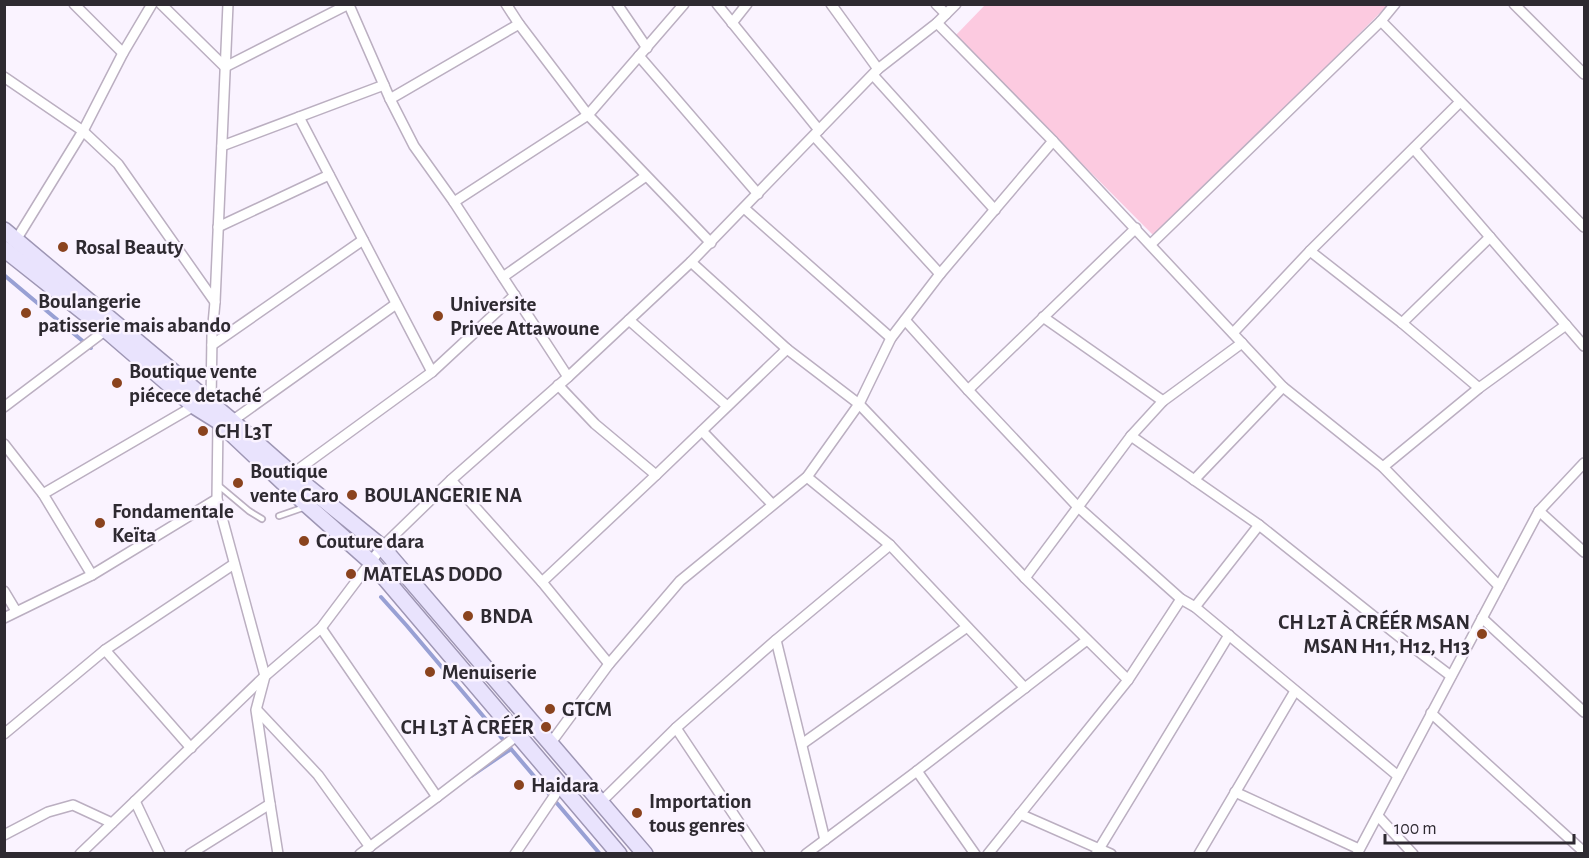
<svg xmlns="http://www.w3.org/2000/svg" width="1589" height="858" font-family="'Alegreya Sans',sans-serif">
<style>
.green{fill:#fccae0}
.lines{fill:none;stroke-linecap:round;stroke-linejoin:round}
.stream{stroke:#98a0d4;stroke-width:4}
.service-casing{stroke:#bbafc1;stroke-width:8}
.minor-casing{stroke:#bbafc1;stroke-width:12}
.primary-casing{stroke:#9e96b4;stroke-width:18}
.service{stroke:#fff;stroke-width:4.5}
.minor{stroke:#fff;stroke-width:9}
.primary{stroke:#e9e3fd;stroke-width:15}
.poi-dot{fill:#8a431e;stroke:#faf3ff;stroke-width:2}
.labels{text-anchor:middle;stroke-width:5;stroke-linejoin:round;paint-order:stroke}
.poi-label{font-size:21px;font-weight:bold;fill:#2e2a31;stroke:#faf3ff;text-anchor:start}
</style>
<rect width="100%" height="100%" fill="#faf3ff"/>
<polygon class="green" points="985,5 1388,5 1155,237 955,36"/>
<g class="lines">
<g class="stream">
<polyline points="4,275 91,348"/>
<polyline points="381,597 407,626 511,749 471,776"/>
<polyline points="511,749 600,854"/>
</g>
<defs>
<g id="service">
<polyline points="218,485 249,511 262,519"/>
<polyline points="279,516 305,507"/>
</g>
<g id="minor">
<polyline points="74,4 123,53"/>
<polyline points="161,4 225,67 349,4"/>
<polyline points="506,4 519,24 588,115 711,243"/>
<polyline points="617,4 647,48"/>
<polyline points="717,4 819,130"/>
<polyline points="831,4 878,69"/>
<polyline points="936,4 946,14"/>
<polyline points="1514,4 1584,74"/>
<polyline points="349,5 390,99 414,146 454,202 568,377"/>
<polyline points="1381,21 1584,227"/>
<polyline points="732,23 747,4"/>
<polyline points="937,23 1053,141 1283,387 1383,467 1499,586"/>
<polyline points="639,56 758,194"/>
<polyline points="873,75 995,210"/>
<polyline points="4,77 83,131 118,164 215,302"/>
<polyline points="390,99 519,24"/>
<polyline points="299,117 432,372"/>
<polyline points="814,136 940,274"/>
<polyline points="222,146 384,85"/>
<polyline points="1414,149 1584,346"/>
<polyline points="454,202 588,115 684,4"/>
<polyline points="744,208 891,338"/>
<polyline points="218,227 329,175"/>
<polyline points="16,240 83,131 123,53 152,4"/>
<polyline points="1151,244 1381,21 1395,4"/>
<polyline points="1310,251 1402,323 1479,388"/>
<polyline points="691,262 787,349 859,404 1025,578 1128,680"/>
<polyline points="503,277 646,176"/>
<polyline points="1043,317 1163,401"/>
<polyline points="629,320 727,406"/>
<polyline points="905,320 968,390 1078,507 1181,599 1195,607 1398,776"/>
<polyline points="1402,323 1490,237"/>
<polyline points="1233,333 1310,251 1460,102"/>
<polyline points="212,345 363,240"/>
<polyline points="558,385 595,424 656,475"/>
<polyline points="968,390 1136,228"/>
<polyline points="211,403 212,335 215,302 228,4"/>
<polyline points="4,407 106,330"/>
<polyline points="218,421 217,499 265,676 256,710 270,804 278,854"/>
<polyline points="232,421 396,304"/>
<polyline points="702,431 772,504"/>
<polyline points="1131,436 1259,525 1406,642 1451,676"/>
<polyline points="4,444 43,494 92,575"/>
<polyline points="1383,467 1479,388 1566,325"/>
<polyline points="292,474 432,372 515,295"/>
<polyline points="807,477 890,545 1025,688"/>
<polyline points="451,480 542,582 609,664"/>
<polyline points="1194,480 1283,387"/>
<polyline points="43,494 194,406"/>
<polyline points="1539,511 1584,552"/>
<polyline points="1025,578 1131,436 1163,401 1242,343"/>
<polyline points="542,582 656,475 787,349"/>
<polyline points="4,591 16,611"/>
<polyline points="1195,607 1259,525"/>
<polyline points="4,618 92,575 217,499"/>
<polyline points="1482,618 1584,712"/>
<polyline points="321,628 437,797"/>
<polyline points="776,640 825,840"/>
<polyline points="105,650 191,748"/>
<polyline points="257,710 318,775 370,847"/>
<polyline points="1431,713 1584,852"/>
<polyline points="676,728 760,854"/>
<polyline points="4,734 105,650 234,564"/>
<polyline points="550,744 609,664 680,581 807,477 859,404 891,338 940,274 1053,141"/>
<polyline points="802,744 967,627"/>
<polyline points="917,771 975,854"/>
<polyline points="1235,792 1359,849"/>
<polyline points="135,801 160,854"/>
<polyline points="601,802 676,728 776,640 890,545"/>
<polyline points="1020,814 1111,854"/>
<polyline points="1378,816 1413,854"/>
<polyline points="4,835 48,812 73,805 112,823"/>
<polyline points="80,854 265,676 321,628 382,547 451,480 568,377 691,262 878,69 937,23 956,4"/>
<polyline points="190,854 270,804"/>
<polyline points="360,854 437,797 518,735"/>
<polyline points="515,854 561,786"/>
<polyline points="806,854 917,771 1087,640"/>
<polyline points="988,854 1128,680 1181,599"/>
<polyline points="1096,854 1229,635"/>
<polyline points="1199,854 1295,691"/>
<polyline points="1357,854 1539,511 1584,463"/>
</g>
<g id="primary">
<polyline points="4,230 232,421 292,474 382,547 645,854"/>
<polyline points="4,249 106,330 194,406 218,421 308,506 371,562 619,854"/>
</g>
</defs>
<use href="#service" class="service-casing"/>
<use href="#minor" class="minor-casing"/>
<use href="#primary" class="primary-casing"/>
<use href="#service" class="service"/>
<use href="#minor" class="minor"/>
<use href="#primary" class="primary"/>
</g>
<g class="poi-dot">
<circle cx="63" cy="247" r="6"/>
<circle cx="26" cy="313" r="6"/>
<circle cx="438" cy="316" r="6"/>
<circle cx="117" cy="383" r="6"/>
<circle cx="203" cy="431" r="6"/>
<circle cx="238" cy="483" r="6"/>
<circle cx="352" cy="495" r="6"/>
<circle cx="100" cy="523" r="6"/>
<circle cx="304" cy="541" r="6"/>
<circle cx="351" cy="574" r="6"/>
<circle cx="468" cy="616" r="6"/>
<circle cx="1482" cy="634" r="6"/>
<circle cx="430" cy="672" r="6"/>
<circle cx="550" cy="709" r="6"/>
<circle cx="546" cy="727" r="6"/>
<circle cx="519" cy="785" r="6"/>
<circle cx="637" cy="813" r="6"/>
</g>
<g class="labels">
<g class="poi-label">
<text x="75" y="254">Rosal Beauty</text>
<text x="38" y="308">Boulangerie<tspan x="38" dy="24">patisserie mais abando</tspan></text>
<text x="450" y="311">Universite<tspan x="450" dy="24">Privee Attawoune</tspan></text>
<text x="129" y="378">Boutique vente<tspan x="129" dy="24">piécece detaché</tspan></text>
<text x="215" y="438">CH L3T</text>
<text x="250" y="478">Boutique<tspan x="250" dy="24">vente Caro</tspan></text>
<text x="364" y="502">BOULANGERIE NA</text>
<text x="112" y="518">Fondamentale<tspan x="112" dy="24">Keïta</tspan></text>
<text x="316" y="548">Couture dara</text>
<text x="363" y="581">MATELAS DODO</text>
<text x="480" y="623">BNDA</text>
<text x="1470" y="629" text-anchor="end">CH L2T À CRÉÉR MSAN<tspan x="1470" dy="24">MSAN H11, H12, H13</tspan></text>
<text x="442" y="679">Menuiserie</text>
<text x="562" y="716">GTCM</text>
<text x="534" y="734" text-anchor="end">CH L3T À CRÉÉR</text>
<text x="531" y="792">Haidara</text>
<text x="649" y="808">Importation<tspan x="649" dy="24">tous genres</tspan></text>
</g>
</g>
<rect width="1589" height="858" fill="none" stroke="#2e2a31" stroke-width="12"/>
<path d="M1385 834v9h189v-9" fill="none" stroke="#2e2a31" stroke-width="3"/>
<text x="1394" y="834" font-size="18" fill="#2e2a31" stroke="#faf3ff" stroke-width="4.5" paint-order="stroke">100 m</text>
</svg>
